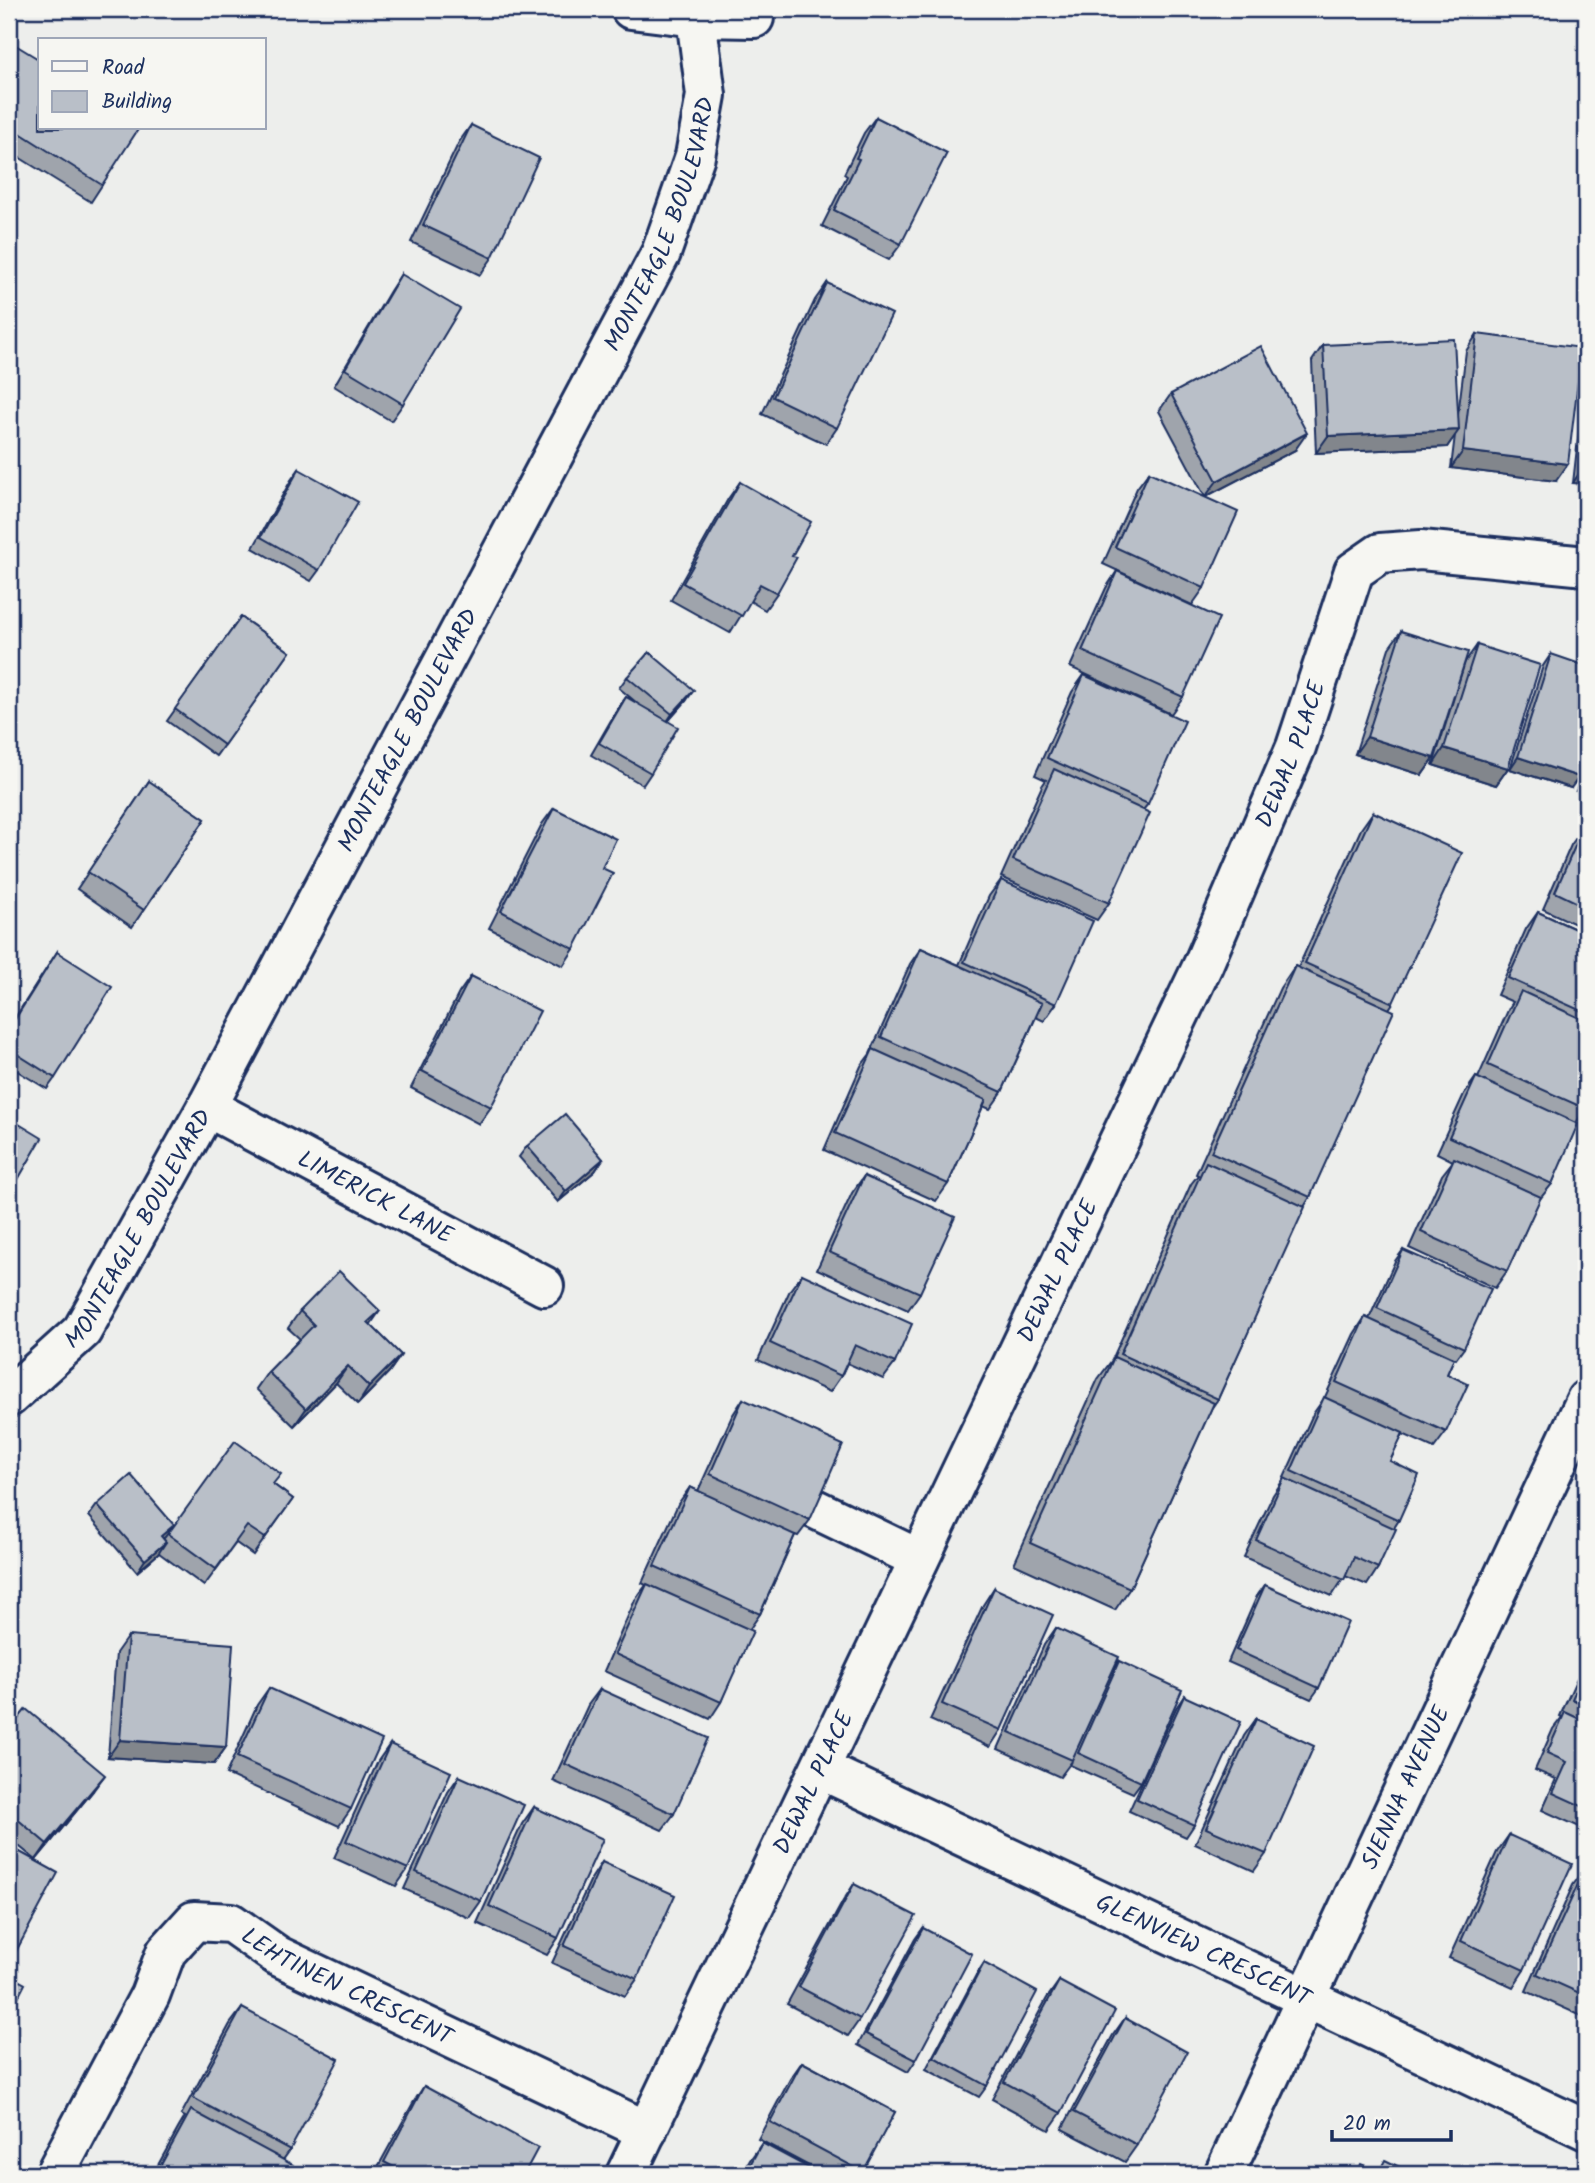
<svg xmlns="http://www.w3.org/2000/svg" width="1595" height="2183" font-family="Kalam,sans-serif">
<style>
.lines{fill:none;stroke-linecap:round;stroke-linejoin:round}
.minor-casing{stroke:#1b2f5e;stroke-width:44}
.minor{stroke:#f6f6f2;stroke-width:38}
.wall{fill:#9fa4ac;stroke:#1b2f5e;stroke-width:2}
.shaded-wall{fill:#82868c;stroke:#1b2f5e;stroke-width:2}
.building{fill:#b9bfc8;stroke:#1b2f5e;stroke-width:2}
.labels{text-anchor:middle;stroke-width:7;stroke-linejoin:round;paint-order:stroke}
.street-label{font-size:24px;fill:#1b2f5e;stroke:#f6f6f2}
</style>
<rect width="100%" height="100%" fill="#edeeec"/>
<filter id="ink" filterUnits="userSpaceOnUse"><feTurbulence type="fractalNoise" baseFrequency=".0143" numOctaves="2"/><feDisplacementMap in="SourceGraphic" scale="14" xChannelSelector="R" yChannelSelector="G"/><feConvolveMatrix kernelMatrix="1 2 1 2 8 2 1 2 1" color-interpolation-filters="sRGB"/></filter>
<g filter="url(#ink)">
<g class="lines">
<defs>
<g id="minor">
<polyline points="631,9 696,17 754,18"/>
<path id="s1" d="M207 1107 544 1286"/>
<path id="s2" d="M9 1397 82 1331 207 1107 661 253 695 156 706 95 696 17"/>
<polyline points="811,1507 919,1559"/>
<path id="s3" d="M820 1769 1586 2130"/>
<path id="s4" d="M55 2174 150 1995 166 1952 194 1921 231 1923 278 1956 647 2131"/>
<path id="s5" d="M626 2174 1203 965 1296 747 1354 571 1380 553 1421 550 1586 566"/>
<path id="s6" d="M1224 2174 1586 1400"/>
</g>
</defs>
<use href="#minor" class="minor-casing"/>
<use href="#minor" class="minor"/>
</g>
<g class="wall">
<polygon points="9,41 102,185 91,202 9,151"/>
<polygon points="876,117 901,244 889,260 822,226 847,176 844,174 864,133"/>
<polygon points="471,125 492,258 480,275 411,242 459,142"/>
<polygon points="401,274 403,404 391,421 334,386 390,291"/>
<polygon points="827,283 837,428 826,444 762,414 815,300"/>
<polygon points="1477,334 1556,481 1451,468 1455,435 1447,447 1316,453 1312,361 1323,345 1458,415 1466,351"/>
<polygon points="1586,369 1586,484 1573,483"/>
<polygon points="1171,394 1295,450 1205,497 1159,411"/>
<polygon points="299,469 319,570 311,581 253,548 291,480"/>
<polygon points="1149,472 1204,588 1192,605 1103,564 1137,488"/>
<polygon points="740,482 792,556 777,593 765,610 750,601 730,633 671,600 728,499"/>
<polygon points="1117,571 1183,697 1171,714 1070,667 1106,588"/>
<polygon points="241,617 290,652 216,756 167,721"/>
<polygon points="1401,631 1434,758 1422,775 1355,754 1389,648"/>
<polygon points="1477,645 1508,768 1496,785 1433,765 1465,662"/>
<polygon points="1551,654 1571,788 1510,769 1543,666"/>
<polygon points="1084,675 1148,804 1143,810 1109,903 1097,920 1001,877 1042,786 1046,780 1035,775 1072,692"/>
<polygon points="627,677 686,701 668,721 651,773 643,785 591,755 618,708 626,697 637,703 619,688"/>
<polygon points="1586,760 1586,794 1576,791"/>
<polygon points="149,781 205,819 132,927 77,889"/>
<polygon points="554,808 602,868 574,949 563,966 489,928 542,824"/>
<polygon points="1373,812 1393,1003 1389,1009 1310,1197 1304,1207 1218,1399 1211,1409 1130,1588 1115,1610 1014,1564 1098,1379 1112,1360 1191,1184 1198,1175 1196,1174 1280,988 1295,966 1298,968 1361,829"/>
<polygon points="1583,828 1586,830 1586,929 1543,909 1571,845"/>
<polygon points="1001,880 1056,1004 1044,1021 1036,1017 1002,1092 990,1109 983,1106 948,1184 936,1201 824,1150 861,1066 870,1054 910,964 921,948 959,965 989,896"/>
<polygon points="1538,912 1586,934 1586,1035 1581,1048 1586,1108 1576,1123 1552,1184 1539,1200 1507,1271 1495,1288 1409,1248 1442,1175 1453,1161 1437,1153 1464,1094 1476,1077 1478,1078 1509,1008 1513,1002 1497,995 1526,929"/>
<polygon points="57,952 55,1078 47,1089 9,1066 9,1027"/>
<polygon points="471,976 491,1107 479,1124 411,1088 459,993"/>
<polygon points="527,1146 603,1159 595,1171 558,1202 519,1157"/>
<polygon points="864,1176 920,1293 908,1310 817,1269 852,1193"/>
<polygon points="1403,1250 1464,1348 1456,1359 1454,1358 1447,1374 1446,1432 1434,1448 1403,1434 1390,1461 1399,1520 1394,1528 1378,1568 1367,1585 1345,1576 1332,1596 1244,1557 1273,1495 1283,1480 1313,1414 1325,1397 1354,1334 1365,1317 1369,1319 1395,1261"/>
<polygon points="802,1274 895,1363 883,1379 847,1363 841,1376 830,1392 758,1360 790,1290"/>
<polygon points="300,1311 370,1325 401,1355 389,1372 358,1404 336,1383 294,1426 256,1389 268,1372 300,1339 288,1328"/>
<polygon points="743,1399 810,1520 798,1536 795,1535 760,1614 749,1630 721,1702 710,1719 604,1671 635,1600 646,1585 642,1583 678,1504 690,1487 698,1491 732,1416"/>
<polygon points="273,1484 293,1499 253,1555 236,1543 204,1586 159,1553 137,1572 89,1516 97,1505 174,1525"/>
<polygon points="1265,1585 1319,1688 1311,1699 1228,1662 1257,1596"/>
<polygon points="994,1588 1001,1730 990,1747 930,1720 983,1605"/>
<polygon points="1056,1628 1112,1671 1119,1661 1141,1782 1133,1793 1070,1765 1072,1761 1060,1777 998,1749 1044,1645"/>
<polygon points="128,1636 226,1747 214,1764 108,1757 116,1653"/>
<polygon points="1586,1665 1586,1830 1542,1810 1556,1779 1535,1770 1553,1729 1562,1717 1560,1716 1577,1678"/>
<polygon points="269,1688 351,1809 339,1826 226,1774 257,1705"/>
<polygon points="600,1689 674,1814 662,1830 553,1781 588,1705"/>
<polygon points="1184,1696 1194,1825 1186,1837 1129,1811 1176,1708"/>
<polygon points="1256,1719 1266,1854 1254,1871 1195,1844 1244,1736"/>
<polygon points="9,1730 93,1791 36,1860 9,1838"/>
<polygon points="390,1744 408,1869 396,1886 334,1858 378,1761"/>
<polygon points="459,1776 481,1901 469,1918 404,1889 448,1792"/>
<polygon points="534,1807 558,1938 547,1955 477,1923 522,1824"/>
<polygon points="1509,1835 1524,1970 1513,1987 1449,1958 1497,1852"/>
<polygon points="9,1846 14,1955 9,1963"/>
<polygon points="602,1862 637,1979 625,1996 552,1963 591,1879"/>
<polygon points="1585,1869 1586,1869 1586,2018 1526,1991 1573,1885"/>
<polygon points="854,1884 860,2019 848,2036 787,2004 843,1901"/>
<polygon points="923,1928 916,2060 908,2072 858,2045 915,1939"/>
<polygon points="984,1963 987,2086 979,2097 926,2069 976,1975"/>
<polygon points="1059,1981 1061,2113 1049,2130 992,2099 1047,1998"/>
<polygon points="242,2008 290,2150 283,2160 288,2174 153,2174 179,2127 185,2117 181,2115 230,2024"/>
<polygon points="1125,2018 1137,2145 1125,2162 1062,2129 1113,2035"/>
<polygon points="802,2062 895,2112 861,2174 824,2174 758,2139 790,2079"/>
<polygon points="424,2086 524,2174 374,2174 413,2103"/>
<polygon points="762,2143 820,2174 742,2174 750,2160"/>
</g>
<g class="shaded-wall">
<polygon points="1459,430 1447,447 1316,453 1328,436"/>
<polygon points="1307,433 1295,450 1205,497 1217,481"/>
<polygon points="1463,451 1568,464 1556,481 1451,468"/>
<polygon points="1584,466 1586,466 1586,484 1573,483"/>
<polygon points="694,690 686,701 664,726 672,714"/>
<polygon points="1367,737 1434,758 1422,775 1355,754"/>
<polygon points="1444,748 1508,768 1496,785 1433,765"/>
<polygon points="1518,757 1579,777 1571,788 1510,769"/>
<polygon points="1586,777 1586,794 1576,791"/>
<polygon points="603,1159 595,1171 558,1202 566,1191"/>
<polygon points="380,1311 368,1328 368,1322"/>
<polygon points="401,1355 389,1372 358,1404 369,1387"/>
<polygon points="348,1366 336,1383 294,1426 306,1409"/>
<polygon points="174,1525 165,1537 153,1548 161,1536"/>
<polygon points="166,1542 158,1554 137,1572 145,1560"/>
<polygon points="120,1740 226,1747 214,1764 108,1757"/>
<polygon points="105,1775 93,1791 36,1860 47,1844"/>
</g>
<g class="building">
<polygon points="9,41 40,60 40,128 139,128 102,185 9,126"/>
<polygon points="876,117 947,153 901,244 834,210 859,159 856,158"/>
<polygon points="471,125 539,158 492,258 423,225"/>
<polygon points="401,274 460,309 403,404 345,369"/>
<polygon points="827,283 892,314 837,428 773,397"/>
<polygon points="1477,334 1582,348 1568,464 1463,451"/>
<polygon points="1454,339 1459,430 1328,436 1323,345"/>
<polygon points="1261,346 1307,433 1217,481 1171,394"/>
<polygon points="299,469 358,502 319,570 261,537"/>
<polygon points="1149,472 1238,512 1204,588 1115,547"/>
<polygon points="740,482 811,522 792,556 797,557 777,593 760,584 742,616 683,583"/>
<polygon points="1117,571 1219,618 1183,697 1082,651"/>
<polygon points="241,617 290,652 224,745 175,709"/>
<polygon points="1401,631 1468,652 1434,758 1367,737"/>
<polygon points="1477,645 1540,665 1508,768 1444,748"/>
<polygon points="649,652 694,690 672,714 627,677"/>
<polygon points="1551,654 1586,666 1586,753 1579,777 1518,757"/>
<polygon points="1084,675 1185,721 1148,804 1047,758"/>
<polygon points="626,697 678,727 651,773 599,743"/>
<polygon points="1054,769 1150,813 1109,903 1013,860"/>
<polygon points="149,781 205,819 144,910 88,872"/>
<polygon points="554,808 616,839 602,868 613,873 574,949 501,911"/>
<polygon points="1373,812 1462,853 1393,1003 1305,963"/>
<polygon points="1583,828 1586,830 1586,907 1555,892"/>
<polygon points="1001,880 1093,921 1056,1004 964,962"/>
<polygon points="1538,912 1586,934 1586,1013 1508,978"/>
<polygon points="921,948 1042,1003 1002,1092 881,1037"/>
<polygon points="57,952 112,987 55,1078 9,1049 9,1029"/>
<polygon points="1295,966 1394,1011 1310,1197 1211,1152"/>
<polygon points="471,976 540,1011 491,1107 422,1071"/>
<polygon points="1521,991 1586,1021 1586,1035 1581,1048 1586,1050 1586,1109 1488,1065"/>
<polygon points="873,1049 986,1100 948,1184 835,1133"/>
<polygon points="1476,1077 1578,1124 1552,1184 1449,1137"/>
<polygon points="565,1114 603,1159 566,1191 527,1146"/>
<polygon points="9,1118 42,1138 9,1195"/>
<polygon points="1454,1158 1541,1197 1507,1271 1421,1232"/>
<polygon points="1206,1162 1305,1207 1218,1399 1120,1354"/>
<polygon points="864,1176 955,1217 920,1293 829,1252"/>
<polygon points="1403,1250 1491,1289 1464,1348 1377,1308"/>
<polygon points="339,1271 380,1311 368,1322 401,1355 369,1387 348,1366 306,1409 268,1372 314,1325 300,1311"/>
<polygon points="802,1274 912,1324 895,1363 855,1345 841,1376 770,1343"/>
<polygon points="1365,1317 1454,1358 1447,1374 1468,1384 1446,1432 1336,1382"/>
<polygon points="1114,1357 1214,1403 1130,1588 1030,1543"/>
<polygon points="1324,1397 1403,1433 1390,1461 1419,1475 1399,1520 1291,1471"/>
<polygon points="743,1399 843,1445 810,1520 710,1474"/>
<polygon points="235,1441 281,1474 273,1484 293,1499 265,1538 247,1526 216,1569 168,1534"/>
<polygon points="131,1475 174,1525 161,1536 166,1542 145,1560 97,1505"/>
<polygon points="1284,1478 1396,1529 1378,1568 1354,1557 1344,1580 1256,1540"/>
<polygon points="690,1487 795,1535 760,1614 654,1566"/>
<polygon points="647,1584 753,1631 721,1702 615,1654"/>
<polygon points="1265,1585 1348,1622 1319,1688 1236,1650"/>
<polygon points="994,1588 1053,1615 1001,1730 942,1704"/>
<polygon points="1056,1628 1119,1657 1072,1760 1009,1732"/>
<polygon points="128,1636 233,1644 226,1747 120,1740"/>
<polygon points="1119,1661 1182,1690 1141,1782 1078,1753"/>
<polygon points="1586,1667 1586,1706 1572,1699"/>
<polygon points="269,1688 382,1740 351,1809 237,1757"/>
<polygon points="600,1689 708,1738 674,1814 565,1764"/>
<polygon points="1184,1696 1241,1722 1194,1825 1137,1799"/>
<polygon points="26,1709 105,1775 47,1844 9,1812 9,1730"/>
<polygon points="1565,1712 1586,1722 1586,1808 1553,1793 1567,1762 1547,1753"/>
<polygon points="1256,1719 1314,1746 1266,1854 1206,1828"/>
<polygon points="390,1744 451,1772 408,1869 346,1841"/>
<polygon points="459,1776 524,1805 481,1901 416,1872"/>
<polygon points="534,1807 603,1839 558,1938 489,1906"/>
<polygon points="1509,1835 1572,1864 1524,1970 1461,1941"/>
<polygon points="9,1846 58,1873 14,1955 9,1952"/>
<polygon points="602,1862 675,1895 637,1979 564,1946"/>
<polygon points="1585,1869 1586,1869 1586,1996 1537,1974"/>
<polygon points="854,1884 916,1916 860,2019 799,1987"/>
<polygon points="923,1928 972,1954 916,2060 866,2034"/>
<polygon points="984,1963 1037,1992 987,2086 934,2057"/>
<polygon points="9,1975 25,1984 9,2015"/>
<polygon points="1059,1981 1115,2011 1061,2113 1004,2082"/>
<polygon points="242,2008 339,2059 290,2150 193,2098"/>
<polygon points="1125,2018 1187,2052 1137,2145 1074,2112"/>
<polygon points="802,2062 895,2112 863,2172 770,2122"/>
<polygon points="424,2086 538,2148 524,2174 407,2174 384,2162"/>
<polygon points="191,2110 293,2165 288,2174 156,2174"/>
<polygon points="762,2143 820,2174 745,2174"/>
<polygon points="1385,2160 1414,2174 1357,2174 1361,2164 1379,2172"/>
<polygon points="1001,2170 1009,2174 998,2174"/>
</g>
</g>
<g class="labels">
<g class="street-label">
<text dy="8" stroke="none"><textPath href="#s2" startOffset="1349">MONTEAGLE BOULEVARD</textPath></text>
<text dy="8" stroke="none"><textPath href="#s2" startOffset="782">MONTEAGLE BOULEVARD</textPath></text>
<text dy="8" stroke="none"><textPath href="#s5" startOffset="1568">DEWAL PLACE</textPath></text>
<text dy="8" stroke="none"><textPath href="#s1" startOffset="191">LIMERICK LANE</textPath></text>
<text dy="8" stroke="none"><textPath href="#s2" startOffset="215">MONTEAGLE BOULEVARD</textPath></text>
<text dy="8" stroke="none"><textPath href="#s5" startOffset="1001">DEWAL PLACE</textPath></text>
<text dy="8" stroke="none"><textPath href="#s5" startOffset="434">DEWAL PLACE</textPath></text>
<text dy="8" stroke="none"><textPath href="#s6" startOffset="427">SIENNA AVENUE</textPath></text>
<text dy="8" stroke="none"><textPath href="#s3" startOffset="424">GLENVIEW CRESCENT</textPath></text>
<text dy="8" stroke="none"><textPath href="#s4" startOffset="460">LEHTINEN CRESCENT</textPath></text>
</g>
</g>
<rect width="1595" height="2183" fill="none" stroke="#f6f6f2" stroke-width="35"/>
<rect x="18" y="18" width="1560" height="2148" fill="none" stroke="#1b2f5e" stroke-width="2.5" filter="url(#ink)"/>
<rect x="38" y="38" width="228" height="91" fill="#f6f6f2" stroke="#9ea6b7" stroke-width="2"/>
<rect x="52" y="61" width="35" height="10" fill="#f6f6f2" stroke="#9ea6b7" stroke-width="2"/>
<text x="102" y="74" font-size="21" fill="#1b2f5e">Road</text>
<rect x="52" y="91" width="35" height="21" fill="#b9bfc8" stroke="#9ea6b7" stroke-width="2"/>
<text x="102" y="108" font-size="21" fill="#1b2f5e">Building</text>
<path d="M1332 2130v10h119v-10" fill="none" stroke="#1b2f5e" stroke-width="3.5"/>
<text x="1343" y="2130" font-size="21" fill="#1b2f5e" stroke="#f6f6f2" stroke-width="5" paint-order="stroke">20 m</text>
</svg>
